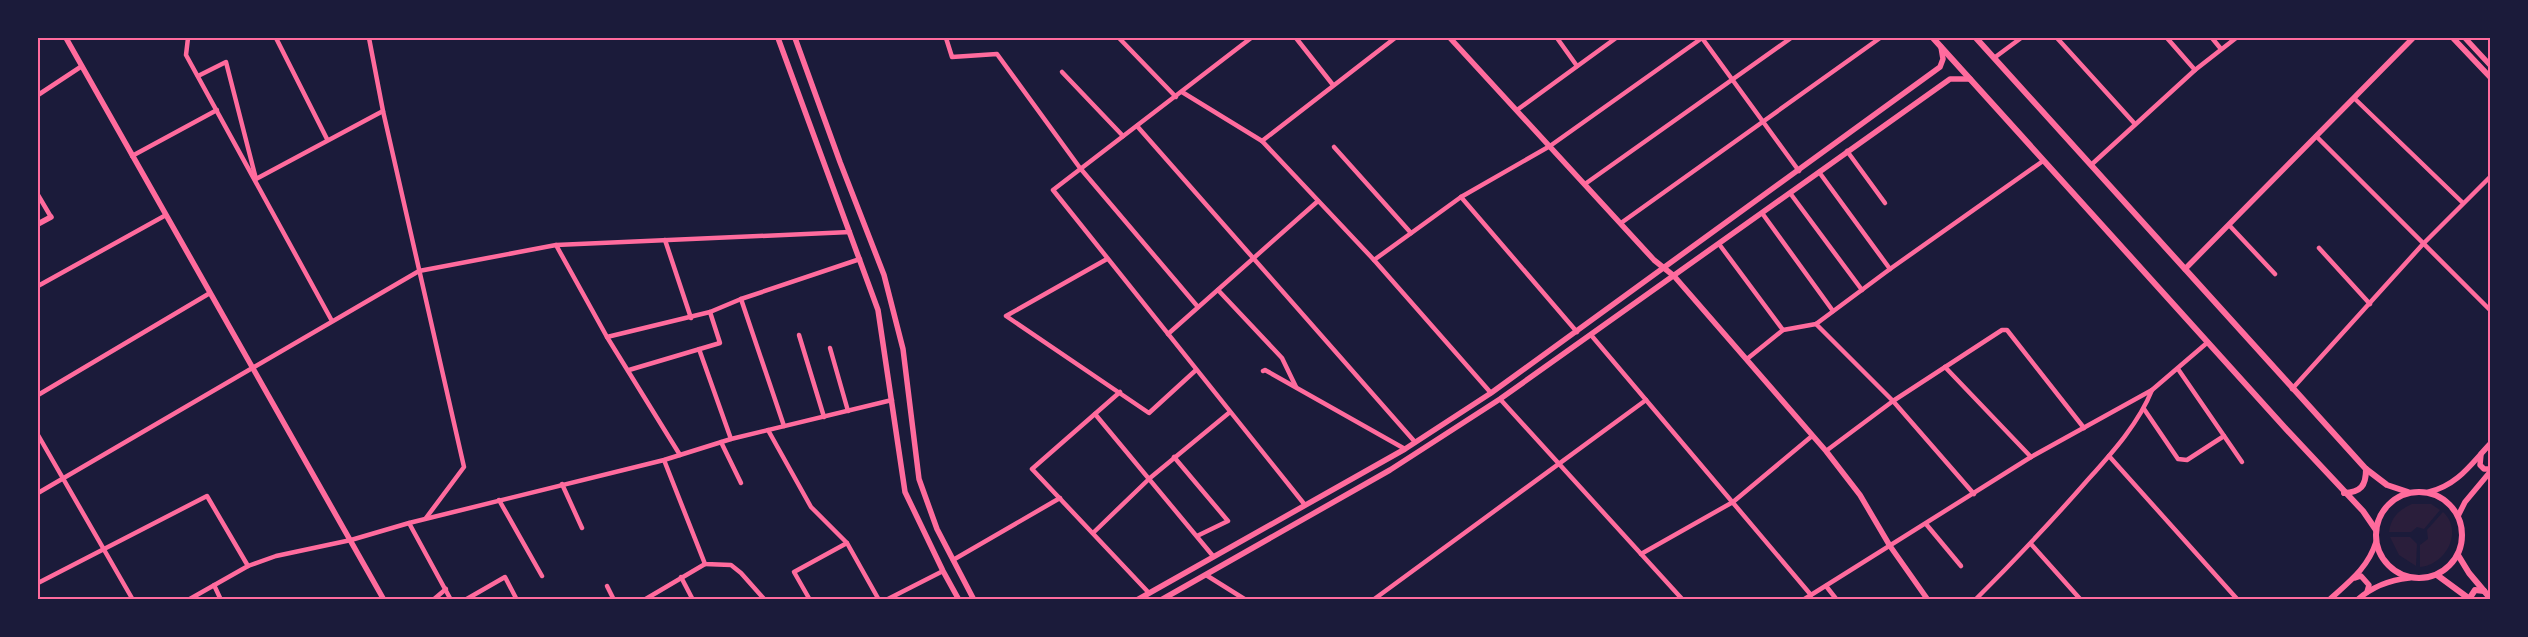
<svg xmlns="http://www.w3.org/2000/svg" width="2528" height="637" font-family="Literata,serif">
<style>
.green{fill:#2a1e3b}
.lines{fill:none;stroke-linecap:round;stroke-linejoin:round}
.minor{stroke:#ff6b9d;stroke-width:4.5}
.tertiary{stroke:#ff6b9d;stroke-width:5.5}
.secondary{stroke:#ff6b9d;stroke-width:6}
.neatline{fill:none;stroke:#ff6b9d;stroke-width:2}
</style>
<rect width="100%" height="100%" fill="#1b1b3a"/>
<g class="green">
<path d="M2412 504H2431L2440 510 2424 529 2417 527 2411 532H2389C2391 517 2399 510 2412 504Z"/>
<path d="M2443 512C2464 531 2446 565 2420 567V545L2428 539 2427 530Z"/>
<polygon points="2390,537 2410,537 2417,544 2416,566 2399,555"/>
</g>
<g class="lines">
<g class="minor">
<polyline points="188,38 186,55 332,321"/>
<polyline points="276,38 327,139"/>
<polyline points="369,38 383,111 464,467 426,518"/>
<polyline points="946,38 952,57 997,54 1080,168 1198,307"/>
<polyline points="1119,38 1176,97"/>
<polyline points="1251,38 1053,190 1305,505"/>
<polyline points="1296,38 1333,85"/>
<polyline points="1557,38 1577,66"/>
<polyline points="1702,38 1799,171"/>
<polyline points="2057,38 2135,124"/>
<polyline points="2167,38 2195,70"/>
<polyline points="2212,38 2221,49"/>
<polyline points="1994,58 2021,38"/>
<polyline points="1062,72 1123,136"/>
<polyline points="198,76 226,62 256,179 383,111"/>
<polyline points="1182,92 1262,141 1374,260 1491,393"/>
<polyline points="38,95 82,66"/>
<polyline points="2354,98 2463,203"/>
<polyline points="1517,110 1616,38"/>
<polyline points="1137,126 1415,442"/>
<polyline points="2316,136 2490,310"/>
<polyline points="1262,141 1395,38"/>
<polyline points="1334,147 1411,233"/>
<polyline points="1847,151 1885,203"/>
<polyline points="132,156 217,110"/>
<polyline points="2091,165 2195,70 2236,38"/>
<polyline points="1819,172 1890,269"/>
<polyline points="1585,184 1791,38"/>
<polyline points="1790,193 1862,290"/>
<polyline points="38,195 51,217"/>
<polyline points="1461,197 1577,332"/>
<polyline points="1762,213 1833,311"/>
<polyline points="1621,223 1880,38"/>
<polyline points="2229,225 2275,274"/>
<polyline points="665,240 691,318"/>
<polyline points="1719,244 1783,330"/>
<polyline points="556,245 607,337 680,455"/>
<polyline points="2319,248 2370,304"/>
<polyline points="1107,259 1006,316 1149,413 1196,370"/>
<polyline points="1374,260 1461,197 1550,146 1702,38"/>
<polyline points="38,286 166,215"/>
<polyline points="1218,290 1282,358 1296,387"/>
<polyline points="741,299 784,426"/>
<polyline points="1816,324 1893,401 1974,494"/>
<polyline points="1168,334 1318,201"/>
<polyline points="799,335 824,417"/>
<polyline points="1591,335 1811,595"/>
<polyline points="607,337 710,312 741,299 860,259"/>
<polyline points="830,348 848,411"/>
<polyline points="699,349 731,439"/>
<polyline points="1747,359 1783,330 1816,324 1890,269 2043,161"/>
<polyline points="1945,367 2031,457"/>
<polyline points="2178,369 2242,462"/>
<polyline points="629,370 720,343 710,312"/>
<polyline points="1263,371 1265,370 1405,449"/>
<polyline points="2292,389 2423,244 2490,177"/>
<polyline points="1120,392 1032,469 1149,593"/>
<polyline points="38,395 210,293"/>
<polyline points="1500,399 1683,600"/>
<polyline points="2144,409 2178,459 2187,460 2224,436"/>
<polyline points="1095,414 1213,556"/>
<polyline points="768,430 811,507 847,543 879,600"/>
<polyline points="38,435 133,600"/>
<polyline points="721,442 741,483"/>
<polyline points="1826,451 1893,401 2002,330 2007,330 2084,428"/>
<polyline points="2109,456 2238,600"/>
<polyline points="1174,457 1228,521 1197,536"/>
<polyline points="664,460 705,564 731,565 741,573 765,600"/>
<polyline points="562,484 582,528"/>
<polyline points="38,493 419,271 556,245 850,232"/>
<polyline points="499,500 542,576"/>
<polyline points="409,523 451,600"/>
<polyline points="1926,524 1961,566"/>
<polyline points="1093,533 1150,478 1230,412"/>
<polyline points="2031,544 2081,600"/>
<polyline points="1641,554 1733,502 1812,436"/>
<polyline points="953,560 1060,498"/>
<polyline points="1206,575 1246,600"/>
<polyline points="681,577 693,600"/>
<polyline points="38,583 207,496 248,566"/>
<polyline points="214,585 221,600"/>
<polyline points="607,586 614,600"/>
<polyline points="1826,586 1837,600"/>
<polyline points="188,600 248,566 276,556 351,540 409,523 664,460 731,439 892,400"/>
<polyline points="433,600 446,589"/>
<polyline points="465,600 505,577 517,600"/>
<polyline points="644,600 705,564"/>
<polyline points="810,600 794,572 847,543"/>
<polyline points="886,600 943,571"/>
<polyline points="1373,600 1646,400"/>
<polyline points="1803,600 2031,457 2152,390 2208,342"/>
<path d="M1975 600C2013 562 2050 523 2085 483 2110 455 2138 425 2152 390"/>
</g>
<g class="tertiary">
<polyline points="66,38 384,600"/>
<polyline points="778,38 878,310 905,492 943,571 959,600"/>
<polyline points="795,38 840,162 884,275 903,349 919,479 937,529 974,600"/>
<polyline points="1450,38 1654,260 1674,276 1826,451 1860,495 1890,546 1928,600"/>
<polyline points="2453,38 2490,77"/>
<polyline points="2465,38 2490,65"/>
<polyline points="38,224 51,217"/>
<polyline points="2185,269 2413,38"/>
<polyline points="2481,454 2480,465 2484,469 2490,469"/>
<path d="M2429 492C2458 485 2471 464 2490 444"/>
<polyline points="2458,516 2465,502 2490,472"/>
<polyline points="2355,578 2361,576 2369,585 2367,592"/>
<polyline points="1137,600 1405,449 1491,393 1940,67 1943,59 1941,47"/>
<polyline points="1161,600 1390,470 1500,399 1950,79 1970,79"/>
<path d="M2329 600C2349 582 2368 568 2376 542"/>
<path d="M2357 600C2373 586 2389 580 2409 578"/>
</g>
<g class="secondary">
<polyline points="1933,38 2287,430 2363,511 2376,530"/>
<polyline points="1976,38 2366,469 2387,485 2408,492"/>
<circle cx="2419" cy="535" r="43"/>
<path d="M2344 493C2361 492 2366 486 2366 469"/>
<polyline points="2458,555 2469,573 2490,598"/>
<polyline points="2437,575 2471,600"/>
<polyline points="2471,600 2471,596 2475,590 2484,591"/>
</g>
</g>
<rect width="2528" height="637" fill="none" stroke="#1b1b3a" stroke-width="78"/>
<rect x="39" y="39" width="2450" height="559" class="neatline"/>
</svg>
